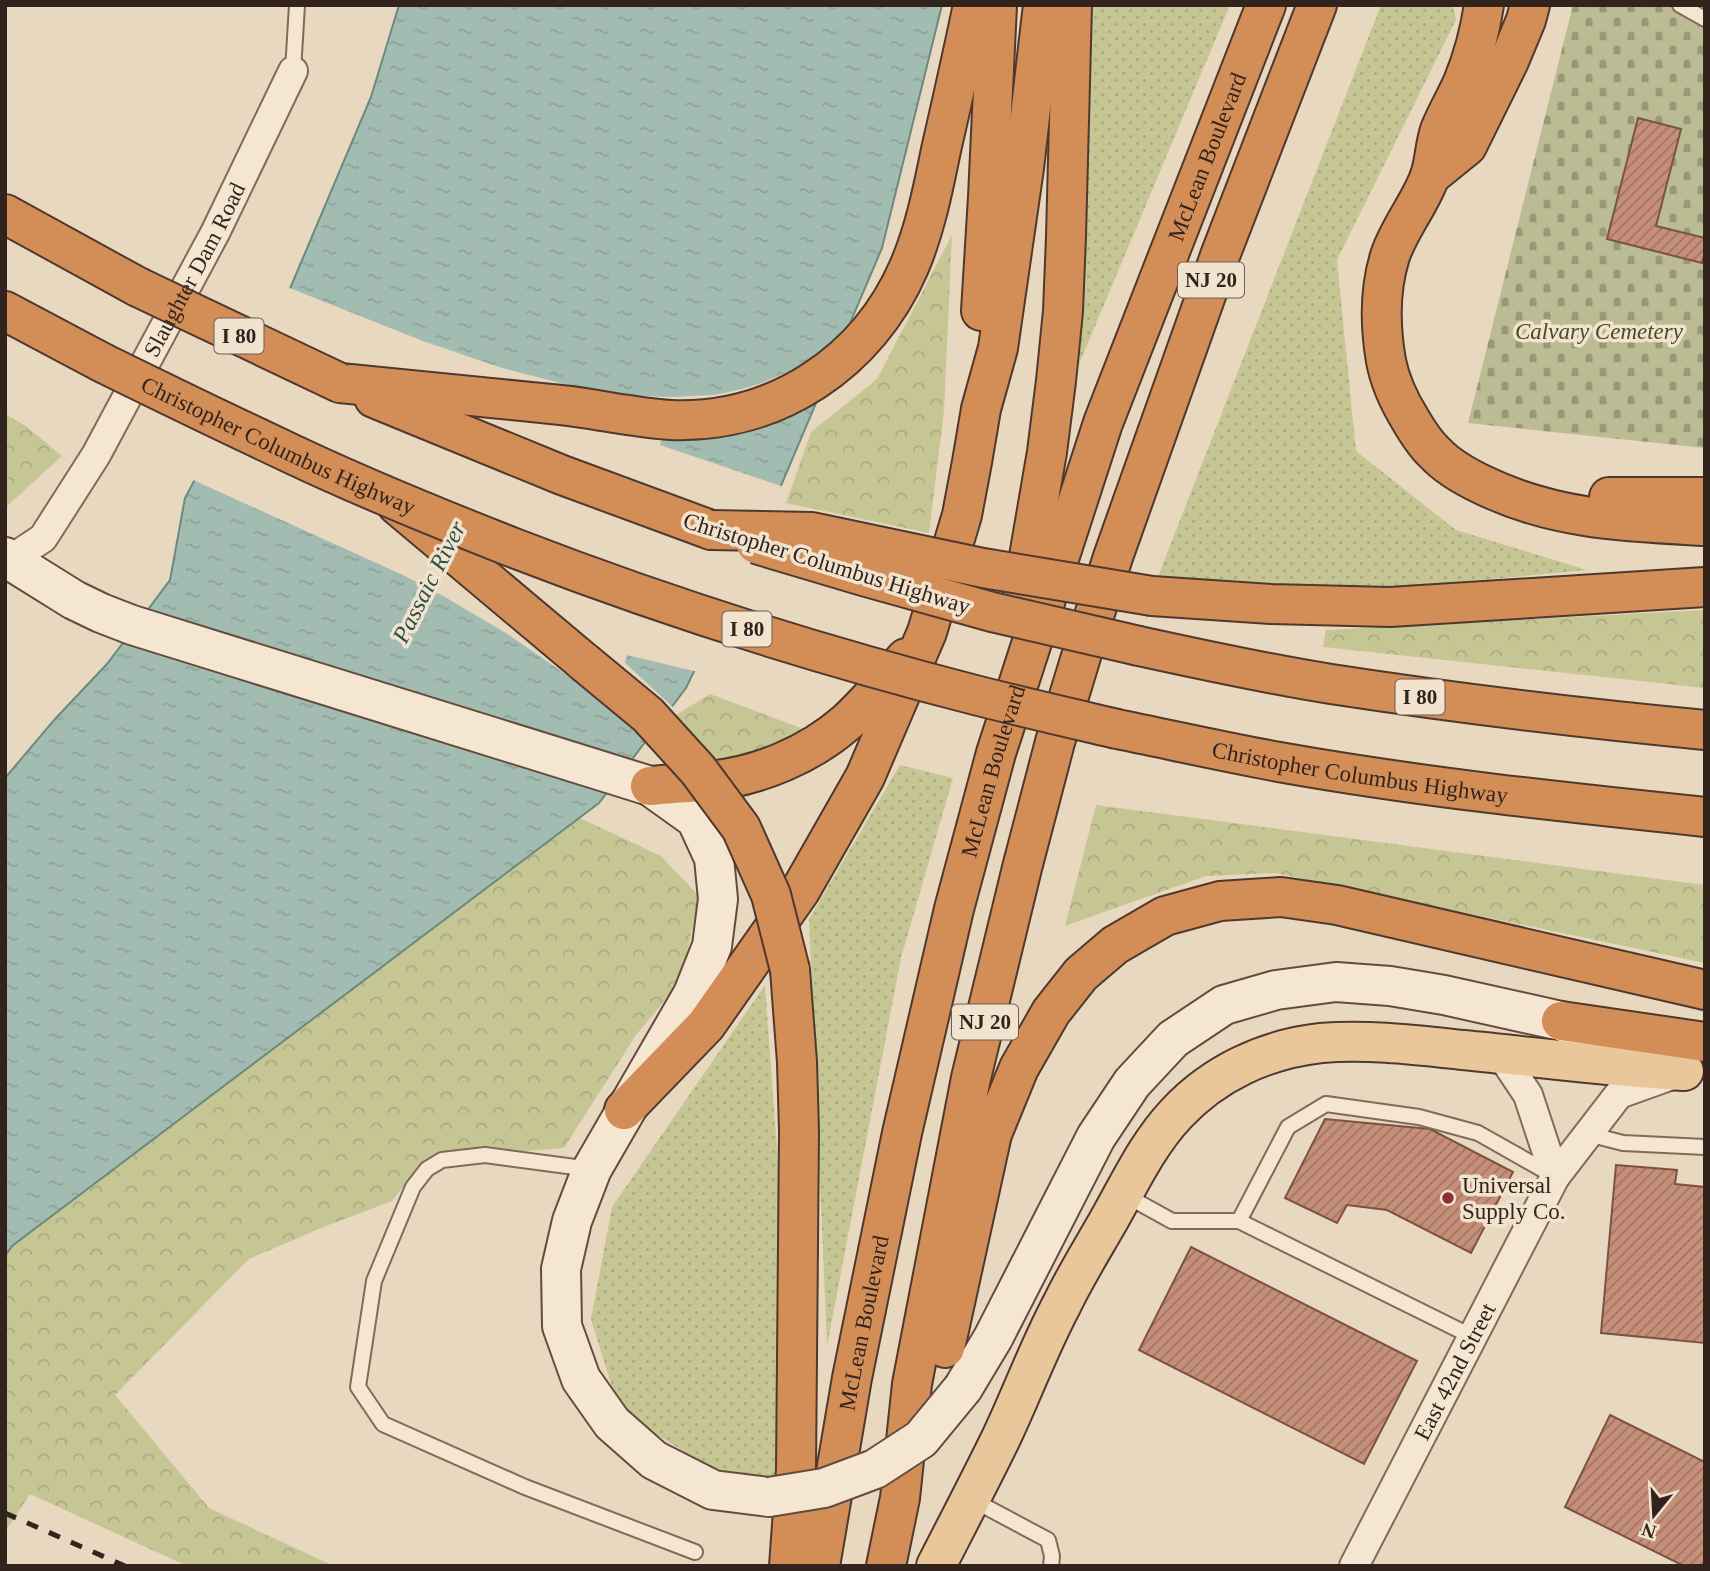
<svg xmlns="http://www.w3.org/2000/svg" width="1710" height="1571" font-family="'Times New Roman',serif">
<style>
.grass{fill:url(#grass-dots)}
.forest{fill:url(#forest-crowns)}
.cemetery{fill:url(#cemetery-stones)}
.water{fill:url(#water-ripples);stroke:#6b897e;stroke-width:2}
.pier{fill:#e9d8c0}
.building{fill:url(#building-hatch);stroke:#7e5242;stroke-width:2}
.lines{fill:none;stroke-linecap:round;stroke-linejoin:round}
.lane-casing{stroke:#816a5a;stroke-width:18}
.street-casing{stroke:#816a5a;stroke-width:32}
.secondary-casing{stroke:#634b3d;stroke-width:42}
.primary-casing{stroke:#4f392e;stroke-width:42}
.highway-casing{stroke:#4f392e;stroke-width:42}
.lane{stroke:#f5e6d2;stroke-width:14}
.street{stroke:#f5e6d2;stroke-width:28}
.secondary{stroke:#f5e6d2;stroke-width:38}
.primary{stroke:#eac79a;stroke-width:38}
.highway{stroke:#d38d56;stroke-width:38}
.rail{stroke:#32241d;stroke-width:5;stroke-dasharray:12 12;stroke-linecap:butt}
.secondary-bridge-casing{stroke:#634b3d;stroke-width:42;stroke-linecap:butt}
.highway-bridge-casing{stroke:#4f392e;stroke-width:42;stroke-linecap:butt}
.secondary-bridge{stroke:#f5e6d2;stroke-width:38}
.highway-bridge{stroke:#d38d56;stroke-width:38}
.poi-dot{fill:#8b2f3b;stroke:#f2e3cf;stroke-width:2.5}
.labels{text-anchor:middle;stroke-width:7;stroke-linejoin:round;paint-order:stroke}
.shield{fill:#f2e3cf;stroke:#6c5d52;stroke-width:2}
.shield-label{font-size:21px;font-weight:bold;fill:#32241d}
.street-label{font-size:23px;fill:#32241d;stroke:#f2e3cf}
.park-label{font-size:23px;font-style:italic;fill:#474c25;stroke:#f2e3cf}
.poi-label{font-size:23px;fill:#32241d;stroke:#f2e3cf;text-anchor:start}
.water-label{font-size:24px;font-style:italic;fill:#2d504a;stroke:#f2e3cf}
</style>
<defs>
<pattern id="grass-dots" width="8" height="8" patternUnits="userSpaceOnUse" patternTransform="scale(1.75)"><rect width="8" height="8" fill="#c6c695"/><path d="M2 2h.1M6 6h.1" fill="none" stroke="#abaa80" stroke-width="1.8" stroke-linecap="round"/></pattern>
<pattern id="forest-crowns" width="20" height="18" patternUnits="userSpaceOnUse" patternTransform="scale(1.75)"><rect width="20" height="18" fill="#c6c695"/><path d="M2 6a3 3 0 1 1 6 0M12 15a3 3 0 1 1 6 0" fill="none" stroke="#abaa80"/></pattern>
<pattern id="cemetery-stones" width="16" height="16" patternUnits="userSpaceOnUse" patternTransform="scale(1.75)"><rect width="16" height="16" fill="#bbbb94"/><path d="M2 7V4a2 2 0 0 1 4 0v3zM10 15v-3a2 2 0 0 1 4 0v3z" fill="#999878"/></pattern>
<pattern id="water-ripples" width="26" height="14" patternUnits="userSpaceOnUse" patternTransform="scale(1.75)"><rect width="26" height="14" fill="#a3bcb1"/><path d="M2 4q2-2 4 0t4 0M15 11q2-2 4 0t4 0" fill="none" stroke="#8da198"/></pattern>
<pattern id="building-hatch" width="6" height="6" patternUnits="userSpaceOnUse" patternTransform="scale(1.75)"><rect width="6" height="6" fill="#c58f79"/><path d="M-1 1l2-2M0 6l6-6M5 7l2-2" fill="none" stroke="#a17563"/></pattern>
</defs>
<rect width="100%" height="100%" fill="#e9d8c0"/>
<g class="grass">
<polygon points="1093,5 1230,5 1072,381 1085,93"/>
<polygon points="1381,5 1453,5 1456,20 1337,260 1356,451 1456,530 1587,570 1341,593 1157,579"/>
<polygon points="900,765 953,778 901,958 827,1346 809,919"/>
<polygon points="765,985 785,1259 784,1481 714,1471 619,1410 591,1319 612,1207"/>
</g>
<g class="forest">
<polygon points="952,235 944,411 929,533 786,503 811,432 877,379"/>
<polygon points="5,414 26,426 62,456 5,508"/>
<polygon points="1705,610 1705,688 1323,647 1326,630"/>
<polygon points="710,694 801,728 814,768 740,800 668,720"/>
<polygon points="1096,805 1705,885 1705,963 1275,873 1206,876 1065,926"/>
<polygon points="580,818 661,856 699,896 681,981 636,1035 564,1148 425,1159 392,1201 326,1226 249,1259 115,1395 209,1508 334,1566 187,1566 30,1494 5,1532 5,1256 12,1246"/>
</g>
<polygon class="cemetery" points="1573,5 1705,5 1705,448 1468,423"/>
<polygon class="water" points="399,5 942,5 882,248 757,542 686,688 599,803 12,1246 5,1256 5,778 55,719 107,664 170,580 185,498 264,350 371,97"/>
<polygon class="pier" points="287,287 423,341 502,368 591,391 634,396 673,397 714,395 738,390 762,383 785,373 807,361 831,343 859,312 821,400 800,412 770,424 739,433 707,438 662,438 660,445 784,487 760,543 698,672 627,655 625,663 675,709 650,742 571,678 509,635 445,597 403,575 191,479 261,348"/>
<g class="building">
<polygon points="1638,118 1681,129 1656,226 1705,238 1705,252 1702,263 1607,239"/>
<polygon points="1325,1119 1430,1129 1513,1172 1471,1253 1387,1210 1347,1205 1337,1223 1285,1198"/>
<polygon points="1616,1165 1677,1170 1675,1184 1705,1187 1705,1343 1601,1333"/>
<polygon points="1191,1247 1417,1361 1364,1464 1139,1350"/>
<polygon points="1610,1415 1705,1462 1705,1566 1684,1566 1565,1507"/>
</g>
<g class="lines">
<defs>
<g id="lane">
<polyline points="1680,5 1705,19"/>
<polyline points="293,71 297,5"/>
<polyline points="1588,1134 1623,1143 1705,1147"/>
<polyline points="590,1169 485,1155 442,1160 427,1169 413,1187 374,1281 358,1387 383,1424 525,1487 695,1552"/>
<polyline points="1125,1195 1172,1221 1239,1221 1473,1337"/>
<polyline points="1239,1221 1288,1127 1326,1104 1419,1117 1478,1133 1554,1176"/>
<polyline points="971,1499 1048,1540 1052,1556 1051,1566"/>
</g>
<g id="street">
<path id="s1" d="M10 560 43 538 96 455 216 231 293 71"/>
<polyline points="1500,1053 1528,1095 1555,1177"/>
<path id="s2" d="M1354 1566 1555 1177 1619 1094 1672 1075"/>
</g>
<g id="secondary">
<polyline points="5,557 74,600 101,613 132,625 650,786 696,819 714,858 718,899 712,946 693,994 592,1169 572,1221 561,1269 562,1326 581,1379 612,1423 654,1460 713,1490 769,1497"/>
<polyline points="963,1388 993,1338 1096,1137 1132,1083 1173,1039 1224,1005 1276,990 1336,982 1390,986 1444,995 1561,1021 1591,1033"/>
</g>
<path id="primary" d="M936 1566C958 1523 980 1481 1001 1438 1022 1394 1039 1347 1062 1304 1075 1277 1091 1251 1106 1225 1128 1187 1146 1146 1176 1114 1214 1073 1266 1049 1321 1043 1367 1039 1416 1045 1463 1050 1537 1057 1610 1067 1684 1071"/>
<g id="highway">
<path d="M1484 5C1480 31 1473 58 1463 82 1456 98 1447 113 1440 130 1435 144 1435 161 1430 176 1420 204 1399 228 1390 256 1379 291 1380 326 1386 361 1390 382 1399 401 1410 419 1417 431 1425 444 1435 453 1448 467 1466 477 1483 485 1555 520 1627 522 1705 526"/>
<polyline points="1430,176 1467,146 1509,61 1526,20 1530,5"/>
<polyline points="5,214 138,287"/>
<polyline points="5,311 103,363"/>
<polyline points="981,311 988,197 997,5"/>
<path d="M340 383C414 391 488 398 561 405 598 409 634 418 671 420 776 424 868 362 909 267 925 230 933 189 941 150 952 102 963 53 973 5"/>
<polyline points="374,398 562,475 711,530"/>
<polyline points="1609,497 1705,497"/>
<polyline points="397,505 584,662"/>
<polyline points="1152,596 1271,604 1390,607 1705,587"/>
<polyline points="1020,609 1047,452 1056,381 1063,311 1066,237 1072,5"/>
<path d="M1139 646C1203 660 1267 674 1331 684 1455 703 1580 718 1705 730"/>
<path id="s3" d="M1117 729C1171 740 1225 752 1279 762 1419 787 1562 802 1705 817"/>
<path d="M650 786C670 784 690 783 709 781 759 776 809 755 847 722 868 703 887 680 906 658"/>
<polyline points="1561,1021 1705,1042"/>
<polyline points="624,1110 706,1025 800,891 865,777 927,632 962,515 972,462 981,409 998,348 1024,168 1043,5"/>
<polyline points="945,1348 992,1134 1019,1068 1051,1012 1081,974 1115,945 1165,916 1220,901 1281,897 1337,905 1705,990"/>
<polyline points="789,1566 796,1470 799,1131 797,1062 790,970"/>
<path id="s4" d="M820 1566 852 1378 902 1133 954 909 996 753 1103 423 1266 5"/>
<polyline points="886,1566 900,1498 912,1384 971,1078 1022,868 1055,742 1083,650 1113,557 1221,253 1317,5"/>
</g>
</defs>
<use href="#lane" class="lane-casing"/>
<use href="#street" class="street-casing"/>
<use href="#secondary" class="secondary-casing"/>
<use href="#primary" class="primary-casing"/>
<use href="#highway" class="highway-casing"/>
<use href="#lane" class="lane"/>
<use href="#street" class="street"/>
<use href="#secondary" class="secondary"/>
<use href="#primary" class="primary"/>
<use href="#highway" class="highway"/>
<polyline class="rail" points="5,1513 125,1566"/>
<defs>
<polyline id="secondary-bridge" points="769,1497 824,1488 875,1469 921,1439 963,1388"/>
<g id="highway-bridge">
<polyline points="138,287 340,383"/>
<path id="s5" d="M103 363C166 394 230 425 294 455 366 489 440 519 514 548 664 606 819 655 975 695 1022 707 1070 718 1117 729"/>
<polyline points="711,530 812,532 983,568 1152,596"/>
<polyline points="756,544 863,576 992,612 1139,646"/>
<polyline points="584,662 648,715 698,770 741,828 771,895 790,970"/>
</g>
</defs>
<use href="#secondary-bridge" class="secondary-bridge-casing"/>
<use href="#highway-bridge" class="highway-bridge-casing"/>
<use href="#secondary-bridge" class="secondary-bridge"/>
<use href="#highway-bridge" class="highway-bridge"/>
</g>
<circle class="poi-dot" cx="1448" cy="1198" r="7"/>
<g class="labels">
<g class="shield">
<rect x="1178" y="262.5" width="66" height="35" rx="5"/>
<rect x="214.5" y="318.5" width="49" height="35" rx="5"/>
<rect x="722.5" y="611.5" width="49" height="35" rx="5"/>
<rect x="1395.5" y="679.5" width="49" height="35" rx="5"/>
<rect x="952" y="1004.5" width="66" height="35" rx="5"/>
</g>
<g class="shield-label">
<text x="1211" y="287">NJ 20</text>
<text x="239" y="343">I 80</text>
<text x="747" y="636">I 80</text>
<text x="1420" y="704">I 80</text>
<text x="985" y="1029">NJ 20</text>
</g>
<g class="street-label">
<text dy="8" stroke="none"><textPath href="#s4" startOffset="1465">McLean Boulevard</textPath></text>
<text dy="8" stroke="none"><textPath href="#s1" startOffset="348">Slaughter Dam Road</textPath></text>
<text dy="8" stroke="none"><textPath href="#s5" startOffset="194">Christopher Columbus Highway</textPath></text>
<text transform="translate(827 563) rotate(17)" y="8">Christopher Columbus Highway</text>
<text dy="8" stroke="none"><textPath href="#s4" startOffset="814">McLean Boulevard</textPath></text>
<text dy="8" stroke="none"><textPath href="#s3" startOffset="247">Christopher Columbus Highway</textPath></text>
<text dy="8" stroke="none"><textPath href="#s4" startOffset="247">McLean Boulevard</textPath></text>
<text dy="8" stroke="none"><textPath href="#s2" startOffset="219">East 42nd Street</textPath></text>
</g>
<g class="park-label">
<text x="1599" y="339">Calvary Cemetery</text>
</g>
<g class="poi-label">
<text x="1462" y="1193">Universal<tspan x="1462" dy="26">Supply Co.</tspan></text>
</g>
<g class="water-label">
<text transform="translate(429 582) rotate(-63)" y="8">Passaic River</text>
</g>
</g>
<rect width="1710" height="1571" fill="none" stroke="#32241d" stroke-width="14"/>
<g transform="translate(1654 1515) rotate(198)" stroke="#f2e3cf" stroke-width="5" paint-order="stroke">
<path d="M0-5L12 26L0 18L-12 26Z" fill="#32241d"/>
<text y="-10" font-size="19" font-weight="bold" text-anchor="middle" fill="#32241d">N</text>
</g>
</svg>
